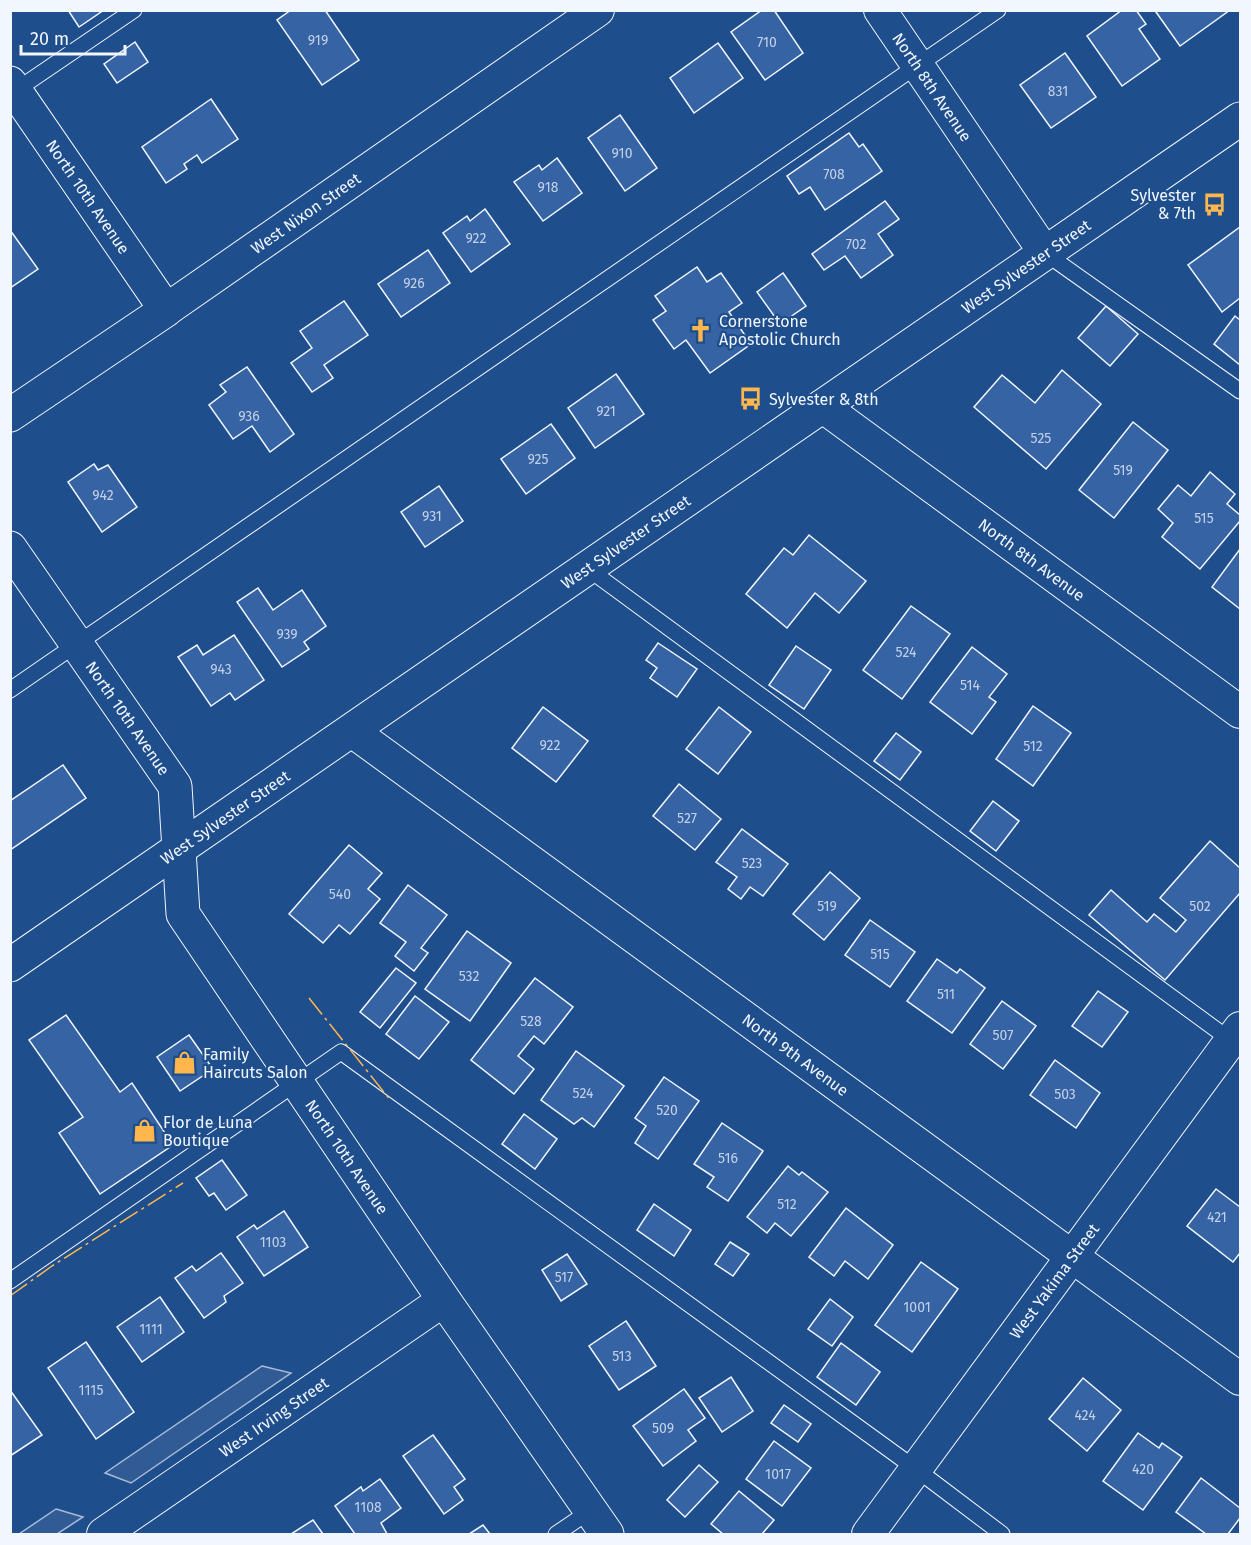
<svg xmlns="http://www.w3.org/2000/svg" width="1251" height="1545" font-family="'Fira Sans',sans-serif">
<style>
.built{fill:#305b95;stroke:#a8bbd7;stroke-width:1.5}
.building{fill:#3563a3;stroke:#f2f6ff;stroke-width:1.5}
.lines{fill:none;stroke-linecap:round;stroke-linejoin:round}
.lane-casing{stroke:#f2f6ff;stroke-width:17}
.street-casing{stroke:#f2f6ff;stroke-width:34}
.secondary-casing{stroke:#f2f6ff;stroke-width:35}
.lane{stroke:#1f4e8c;stroke-width:15}
.street{stroke:#1f4e8c;stroke-width:32}
.secondary{stroke:#1f4e8c;stroke-width:33}
.power{stroke:#ffb74d;stroke-width:1.5;stroke-dasharray:21 4.5 3 4.5;stroke-linecap:butt}
.labels{text-anchor:middle;stroke-width:4.5;stroke-linejoin:round;paint-order:stroke}
.number-label{font-size:14px;fill:#c3d1e8}
.street-label{font-size:16px;fill:#f2f6ff;stroke:#1f4e8c}
.poi-label{font-size:16px;fill:#f2f6ff;stroke:#1f4e8c;text-anchor:start}
</style>
<rect width="100%" height="100%" fill="#1f4e8c"/>
<g class="built">
<polygon points="262,1366 291,1373 131,1483 105,1473"/>
<polygon points="56,1509 83,1517 57,1534 19,1534"/>
</g>
<g class="building">
<polygon points="68,10 104,10 79,27"/>
<polygon points="291,10 325,10 359,60 322,85 277,20"/>
<polygon points="762,10 774,10 803,53 765,80 731,32"/>
<polygon points="1122,10 1136,10 1146,24 1139,29 1160,59 1122,86 1087,36"/>
<polygon points="1158,10 1230,10 1180,46 1156,12"/>
<polygon points="135,42 148,62 117,83 104,64"/>
<polygon points="718,43 743,78 694,113 670,78"/>
<polygon points="1065,53 1096,97 1051,128 1020,85"/>
<polygon points="211,99 238,139 202,163 197,155 184,164 187,169 166,183 142,147"/>
<polygon points="620,115 657,168 625,191 588,138"/>
<polygon points="849,133 859,147 863,144 882,171 825,210 810,187 799,194 787,176"/>
<polygon points="557,158 582,193 543,221 514,182 539,165 542,170"/>
<polygon points="885,201 899,219 878,234 893,255 861,278 845,256 824,270 812,254"/>
<polygon points="485,209 510,244 471,272 443,233 467,216 470,221"/>
<polygon points="1240,227 1240,298 1222,312 1188,265"/>
<polygon points="10,230 38,269 10,288"/>
<polygon points="428,250 450,283 401,317 378,284"/>
<polygon points="697,267 707,282 721,273 742,303 729,312 751,344 710,373 686,340 674,349 653,320 666,311 655,296"/>
<polygon points="783,273 806,306 780,324 757,292"/>
<polygon points="344,301 368,335 324,365 333,378 312,392 291,363 312,348 300,331"/>
<polygon points="1106,306 1138,334 1110,366 1078,338"/>
<polygon points="1235,316 1240,320 1240,365 1214,344"/>
<polygon points="247,367 294,434 270,452 252,426 233,439 209,405 226,392 220,385"/>
<polygon points="1062,370 1101,404 1046,469 974,407 1002,375 1035,403"/>
<polygon points="616,374 644,414 595,448 568,408"/>
<polygon points="1133,422 1168,450 1114,518 1079,490"/>
<polygon points="551,424 575,458 526,494 501,459"/>
<polygon points="94,464 98,470 108,465 137,507 102,532 68,482"/>
<polygon points="1210,472 1235,494 1227,504 1240,515 1240,521 1200,569 1162,537 1173,523 1158,509 1178,485 1191,496"/>
<polygon points="439,486 463,521 425,547 401,512"/>
<polygon points="809,535 866,581 839,613 815,593 787,628 746,594 784,548 793,555"/>
<polygon points="1240,549 1240,609 1212,587"/>
<polygon points="258,588 273,610 302,590 326,626 304,642 309,649 282,667 237,602"/>
<polygon points="911,606 950,634 902,699 863,670"/>
<polygon points="234,635 264,680 235,700 230,693 211,706 178,657 197,645 203,655"/>
<polygon points="658,643 697,669 677,697 650,678 657,668 646,660"/>
<polygon points="796,646 831,670 804,709 769,685"/>
<polygon points="972,647 1007,674 989,697 996,702 972,734 930,702"/>
<polygon points="1033,706 1071,733 1033,786 996,759"/>
<polygon points="543,707 588,741 556,782 512,748"/>
<polygon points="719,707 751,732 718,774 686,749"/>
<polygon points="896,733 921,752 900,780 874,761"/>
<polygon points="63,765 86,798 10,850 10,801"/>
<polygon points="679,784 721,819 695,850 653,816"/>
<polygon points="993,801 1019,821 996,851 970,831"/>
<polygon points="742,829 788,864 763,896 750,887 741,899 728,889 737,877 716,862"/>
<polygon points="1210,841 1240,868 1240,893 1165,980 1089,915 1111,890 1147,922 1154,914 1176,932 1186,920 1160,898"/>
<polygon points="349,845 382,873 368,889 380,899 350,934 339,925 323,943 289,914"/>
<polygon points="830,872 860,898 824,940 793,914"/>
<polygon points="408,885 447,915 421,948 428,953 414,971 395,956 406,942 380,923"/>
<polygon points="870,920 915,952 890,987 845,955"/>
<polygon points="467,931 511,963 470,1021 425,989"/>
<polygon points="937,959 957,973 960,969 985,988 952,1033 907,1001"/>
<polygon points="396,968 416,983 380,1028 360,1012"/>
<polygon points="535,978 573,1007 544,1044 534,1036 518,1056 534,1069 514,1094 471,1060"/>
<polygon points="1098,991 1128,1012 1102,1047 1072,1026"/>
<polygon points="415,996 449,1022 419,1059 386,1034"/>
<polygon points="1002,1001 1036,1026 1003,1069 970,1044"/>
<polygon points="66,1015 120,1092 132,1083 173,1145 100,1194 59,1133 83,1117 29,1040"/>
<polygon points="189,1035 213,1069 180,1091 157,1057"/>
<polygon points="576,1051 624,1086 594,1127 582,1118 574,1124 541,1100"/>
<polygon points="1055,1060 1100,1093 1076,1128 1030,1095"/>
<polygon points="664,1077 699,1101 658,1159 635,1143 646,1126 635,1118"/>
<polygon points="524,1114 557,1139 535,1169 502,1144"/>
<polygon points="722,1123 763,1151 728,1201 707,1187 714,1177 694,1164"/>
<polygon points="222,1160 247,1195 226,1210 214,1193 209,1196 196,1178"/>
<polygon points="788,1166 799,1175 802,1172 828,1192 791,1236 775,1223 767,1233 747,1217"/>
<polygon points="1216,1189 1240,1207 1240,1253 1233,1262 1187,1226"/>
<polygon points="654,1204 691,1230 674,1256 637,1230"/>
<polygon points="846,1208 893,1245 868,1279 845,1261 834,1276 809,1257"/>
<polygon points="284,1211 308,1247 264,1276 237,1237 254,1225 257,1229"/>
<polygon points="730,1242 749,1254 733,1276 715,1264"/>
<polygon points="221,1253 243,1283 224,1296 226,1302 204,1318 175,1278 192,1266 196,1271"/>
<polygon points="567,1254 587,1284 561,1301 542,1270"/>
<polygon points="921,1262 958,1289 912,1352 875,1325"/>
<polygon points="160,1297 184,1332 142,1362 117,1327"/>
<polygon points="830,1299 853,1317 832,1346 808,1329"/>
<polygon points="626,1321 656,1366 619,1390 589,1346"/>
<polygon points="86,1342 134,1412 96,1439 48,1368"/>
<polygon points="841,1343 880,1372 856,1405 817,1377"/>
<polygon points="731,1377 753,1411 722,1432 699,1398"/>
<polygon points="1083,1378 1121,1410 1087,1451 1049,1419"/>
<polygon points="684,1389 705,1418 688,1430 696,1441 663,1466 633,1426"/>
<polygon points="10,1390 42,1435 10,1456"/>
<polygon points="784,1405 811,1424 798,1442 771,1423"/>
<polygon points="1138,1433 1159,1448 1162,1443 1182,1457 1143,1510 1103,1481"/>
<polygon points="433,1435 465,1479 454,1487 463,1500 444,1514 403,1456"/>
<polygon points="774,1441 811,1468 782,1506 746,1479"/>
<polygon points="699,1465 718,1482 685,1517 667,1500"/>
<polygon points="1201,1478 1240,1508 1240,1518 1228,1534 1206,1534 1176,1512"/>
<polygon points="380,1479 401,1508 381,1523 387,1534 355,1534 335,1506 361,1487 363,1491"/>
<polygon points="739,1491 774,1520 762,1534 723,1534 711,1524"/>
<polygon points="313,1520 323,1534 291,1534"/>
<polygon points="483,1525 490,1534 469,1534"/>
</g>
<g class="lines">
<defs>
<g id="lane">
<polyline points="12,93 134,10"/>
<polyline points="1045,253 1240,391"/>
<polyline points="587,568 1233,1042"/>
<polyline points="10,690 998,10"/>
<polyline points="10,1281 341,1052 916,1469 1002,1534"/>
<polyline points="556,1534 590,1511"/>
</g>
<g id="street">
<path id="s1" d="M880 10 1045 253"/>
<path id="s2" d="M166 310 598 10"/>
<path id="s3" d="M822 406 1240 712"/>
<path id="s4" d="M352 731 1240 1379"/>
<path id="s5" d="M103 1534 444 1300"/>
<path id="s6" d="M868 1534 1240 1028"/>
</g>
<g id="secondary">
<path id="s7" d="M10 83 166 310 10 415"/>
<path id="s8" d="M10 548 175 786 183 914 444 1300 607 1534"/>
<path id="s9" d="M10 965 1240 119"/>
</g>
</defs>
<use href="#lane" class="lane-casing"/>
<use href="#street" class="street-casing"/>
<use href="#secondary" class="secondary-casing"/>
<use href="#lane" class="lane"/>
<use href="#street" class="street"/>
<use href="#secondary" class="secondary"/>
<g class="power">
<polyline points="309,998 391,1101"/>
<polyline points="10,1296 52,1266 183,1183"/>
</g>
</g>
<defs>
<symbol id="bus-bare" viewBox="-9 -9 18 18"><path d="M-5-6H5V4H4V6H2V4H-2V6H-4V4H-5ZM-3.5-4V0h7V-4ZM-3.5 1.2v1.5H-2V1.2ZM2 1.2v1.5H3.5V1.2Z" fill="#ffb74d" stroke="#1f4e8c" stroke-width="2.5" paint-order="stroke"/></symbol>
<symbol id="church-bare" viewBox="-9 -9 18 18"><path d="M-1.2-6h2.4v3.5h3.3v2.4h-3.3V6h-2.4V-.1h-3.3v-2.4h3.3Z" fill="#ffb74d" stroke="#1f4e8c" stroke-width="2.5" paint-order="stroke"/></symbol>
<symbol id="shop-bare" viewBox="-9 -9 18 18"><path d="M-5-2.5h2.3a2.7 3.5 0 0 1 5.4 0H5L5.5 6h-11ZM-1.5-2.5h3a1.5 2.3 0 0 0-3 0Z" fill="#ffb74d" stroke="#1f4e8c" stroke-width="2.5" paint-order="stroke"/></symbol>
</defs>
<g fill-rule="evenodd">
<use href="#bus-bare" x="1198" y="188" width="33" height="33"/>
<use href="#church-bare" x="684" y="314" width="33" height="33"/>
<use href="#bus-bare" x="734" y="382" width="33" height="33"/>
<use href="#shop-bare" x="168" y="1046" width="33" height="33"/>
<use href="#shop-bare" x="128" y="1114" width="33" height="33"/>
</g>
<g class="labels">
<g class="number-label">
<text x="318" y="45">919</text>
<text x="767" y="47">710</text>
<text x="1058" y="96">831</text>
<text x="622" y="158">910</text>
<text x="834" y="179">708</text>
<text x="548" y="192">918</text>
<text x="476" y="243">922</text>
<text x="856" y="249">702</text>
<text x="414" y="288">926</text>
<text x="606" y="416">921</text>
<text x="249" y="421">936</text>
<text x="1041" y="443">525</text>
<text x="538" y="464">925</text>
<text x="1123" y="475">519</text>
<text x="103" y="500">942</text>
<text x="432" y="521">931</text>
<text x="1204" y="523">515</text>
<text x="287" y="639">939</text>
<text x="906" y="657">524</text>
<text x="221" y="674">943</text>
<text x="970" y="690">514</text>
<text x="550" y="750">922</text>
<text x="1033" y="751">512</text>
<text x="687" y="823">527</text>
<text x="752" y="868">523</text>
<text x="340" y="899">540</text>
<text x="827" y="911">519</text>
<text x="1200" y="911">502</text>
<text x="880" y="959">515</text>
<text x="469" y="981">532</text>
<text x="946" y="999">511</text>
<text x="531" y="1026">528</text>
<text x="1003" y="1040">507</text>
<text x="583" y="1098">524</text>
<text x="1065" y="1099">503</text>
<text x="667" y="1115">520</text>
<text x="728" y="1163">516</text>
<text x="787" y="1209">512</text>
<text x="1217" y="1222">421</text>
<text x="273" y="1247">1103</text>
<text x="564" y="1282">517</text>
<text x="917" y="1312">1001</text>
<text x="151" y="1334">1111</text>
<text x="622" y="1361">513</text>
<text x="91" y="1395">1115</text>
<text x="1085" y="1420">424</text>
<text x="663" y="1433">509</text>
<text x="1143" y="1474">420</text>
<text x="778" y="1479">1017</text>
<text x="368" y="1512">1108</text>
</g>
<g class="street-label">
<text dy="6" stroke="none"><textPath href="#s1" startOffset="93">North 8th Avenue</textPath></text>
<text dy="6" stroke="none"><textPath href="#s7" startOffset="138">North 10th Avenue</textPath></text>
<text dy="6" stroke="none"><textPath href="#s2" startOffset="170">West Nixon Street</textPath></text>
<text dy="6" stroke="none"><textPath href="#s9" startOffset="1233">West Sylvester Street</textPath></text>
<text dy="6" stroke="none"><textPath href="#s9" startOffset="747">West Sylvester Street</textPath></text>
<text dy="6" stroke="none"><textPath href="#s3" startOffset="260">North 8th Avenue</textPath></text>
<text dy="6" stroke="none"><textPath href="#s8" startOffset="207">North 10th Avenue</textPath></text>
<text dy="6" stroke="none"><textPath href="#s9" startOffset="261">West Sylvester Street</textPath></text>
<text dy="6" stroke="none"><textPath href="#s4" startOffset="549">North 9th Avenue</textPath></text>
<text dy="6" stroke="none"><textPath href="#s8" startOffset="711">North 10th Avenue</textPath></text>
<text dy="6" stroke="none"><textPath href="#s6" startOffset="314">West Yakima Street</textPath></text>
<text dy="6" stroke="none"><textPath href="#s5" startOffset="207">West Irving Street</textPath></text>
</g>
<g class="poi-label">
<text x="1196" y="201" text-anchor="end">Sylvester<tspan x="1196" dy="18">&amp; 7th</tspan></text>
<text x="719" y="327">Cornerstone<tspan x="719" dy="18">Apostolic Church</tspan></text>
<text x="769" y="405">Sylvester &amp; 8th</text>
<text x="203" y="1060">Family<tspan x="203" dy="18">Haircuts Salon</tspan></text>
<text x="163" y="1128">Flor de Luna<tspan x="163" dy="18">Boutique</tspan></text>
</g>
</g>
<rect width="1251" height="1545" fill="none" stroke="#f2f6ff" stroke-width="24"/>
<path d="M21 45v9h104v-9" fill="none" stroke="#f2f6ff" stroke-width="3"/>
<text x="30" y="45" font-size="18" fill="#f2f6ff" stroke="#1f4e8c" stroke-width="4.5" paint-order="stroke">20 m</text>
</svg>
